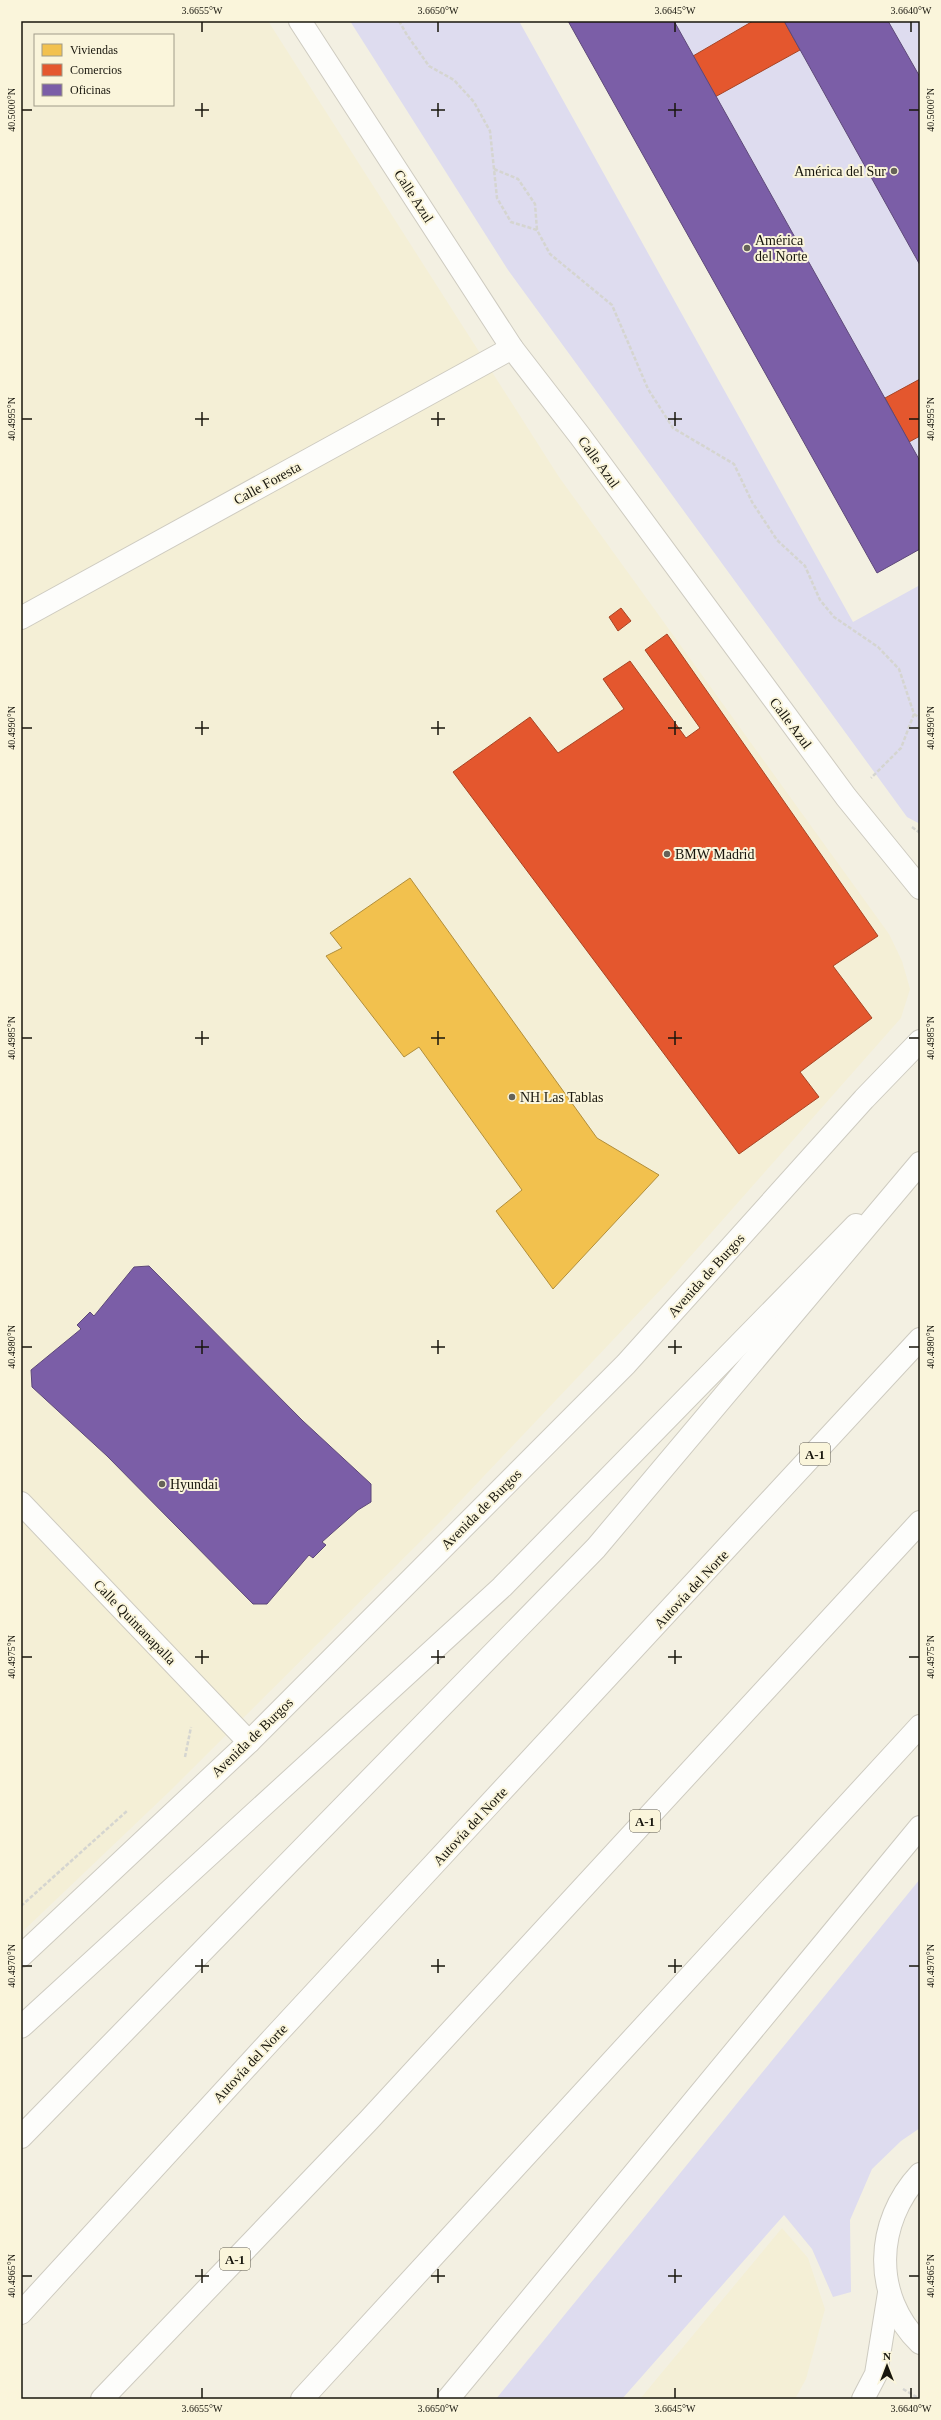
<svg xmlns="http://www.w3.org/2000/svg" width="941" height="2420" font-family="Georgia,serif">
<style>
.built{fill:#f4efd6;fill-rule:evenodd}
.green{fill:#dedcef}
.homes{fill:#f2c14e;stroke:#b18e3a}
.shops{fill:#e4572e;stroke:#a74424}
.offices{fill:#7b5ea7;stroke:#5d4879}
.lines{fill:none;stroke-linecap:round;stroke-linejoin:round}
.street-casing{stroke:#cecbc0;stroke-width:24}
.secondary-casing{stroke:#cecbc0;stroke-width:24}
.highway-casing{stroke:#cecbc0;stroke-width:24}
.path{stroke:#d5d5d0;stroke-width:2.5;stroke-dasharray:4 2;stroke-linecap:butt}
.street{stroke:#fdfdfb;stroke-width:22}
.secondary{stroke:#fdfdfb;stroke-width:22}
.highway{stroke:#fdfdfb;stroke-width:22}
.ticks{fill:none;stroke:#18160d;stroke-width:1.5}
.poi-dot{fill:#656258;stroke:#faf5db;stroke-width:1.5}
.labels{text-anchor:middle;stroke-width:4;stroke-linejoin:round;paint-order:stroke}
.shield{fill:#faf5db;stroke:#5c594b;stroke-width:1}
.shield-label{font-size:13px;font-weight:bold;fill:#18160d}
.poi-label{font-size:14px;fill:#18160d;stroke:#faf5db;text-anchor:start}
.street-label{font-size:14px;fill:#18160d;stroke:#faf5db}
.neatline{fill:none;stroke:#18160d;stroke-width:1.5}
.ticks-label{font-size:10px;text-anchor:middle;fill:#18160d}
</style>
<rect width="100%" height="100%" fill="#f3f0e2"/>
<g class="built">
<path d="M21 21H268L559 477 889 934 902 961 910 989 901 1018 666 1284 447 1515 172 1789 21 1933ZM35 35H173V105H35Z"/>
<polygon points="782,2228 808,2258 825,2309 806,2379 795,2399 640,2399"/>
</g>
<g class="green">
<polygon points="350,21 519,21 853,622 920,585 920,824 907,817 508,270"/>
<polygon points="674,21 784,21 800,50 920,265 920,461"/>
<polygon points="888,21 920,21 920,77"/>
<polygon points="920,1879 920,2128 901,2141 872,2169 850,2220 851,2292 833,2297 812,2249 784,2215 622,2399 496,2399"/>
</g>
<polygon class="homes" points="410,878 597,1138 659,1175 553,1289 496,1211 522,1190 419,1047 404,1057 326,956 342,948 330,933"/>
<g class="shops">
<polygon points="753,21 784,21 800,50 715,97 693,56"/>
<polygon points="920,379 920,436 909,442 885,398"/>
<polygon points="621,608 631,621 618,631 609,617"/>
<polygon points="667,634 878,936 833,966 872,1018 800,1072 819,1097 739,1154 453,772 530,717 558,753 624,709 603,679 630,661 686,738 700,728 645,650"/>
</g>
<g class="offices">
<polygon points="568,21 674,21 920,461 920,549 877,573"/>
<polygon points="784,21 888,21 920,77 920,265"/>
<polygon points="149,1266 303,1421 371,1484 371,1502 358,1510 322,1542 326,1545 313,1558 309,1555 267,1604 253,1604 107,1456 32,1387 31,1370 81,1329 77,1325 90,1312 94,1316 134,1267"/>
</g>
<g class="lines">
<defs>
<g id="street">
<polyline points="300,21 512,348 580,436 846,797 920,888"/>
<polyline points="21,618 512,348"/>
<polyline points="21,1503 249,1742"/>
<polyline points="21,1956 249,1742 626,1364 864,1099 920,1041"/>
<path d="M920 2174C875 2222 872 2296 920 2343"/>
<polyline points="863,2399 876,2374 889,2293"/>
</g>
<g id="secondary">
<polyline points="21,2027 502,1587 856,1225"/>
<polyline points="448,2399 920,1827"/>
</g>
<g id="highway">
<polyline points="21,2137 596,1548 920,1163"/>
<polyline points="21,2313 273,2038 920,1339"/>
<polyline points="102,2399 369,2120 920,1522"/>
<polyline points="302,2399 920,1726"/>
</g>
</defs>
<use href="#street" class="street-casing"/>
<use href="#secondary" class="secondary-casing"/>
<use href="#highway" class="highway-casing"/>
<g class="path">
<polyline points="399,21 407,35 429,66 454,80 474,102 490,131 497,198 511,222 537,230 550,254 612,305 648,389 673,428 734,464 752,502 777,540 805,566 820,600 834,617 878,647 899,669 914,714 901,748 871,778"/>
<polyline points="494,169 518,179 535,204 537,230"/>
<polyline points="914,714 920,718"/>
<polyline points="912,827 920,833"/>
<polyline points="185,1757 191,1727"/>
<polyline points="21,1906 127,1811"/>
<polyline points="903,2389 920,2399"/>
</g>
<use href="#street" class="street"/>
<use href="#secondary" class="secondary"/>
<use href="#highway" class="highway"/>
</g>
<path class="ticks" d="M202 22V32M438 22V32M675 22V32M911 22V32M202 103V117M438 103V117M675 103V117M22 110H32M195 110H209M431 110H445M668 110H682M909 110H919M202 412V426M438 412V426M675 412V426M22 419H32M195 419H209M431 419H445M668 419H682M909 419H919M202 721V735M438 721V735M675 721V735M22 728H32M195 728H209M431 728H445M668 728H682M909 728H919M202 1031V1045M438 1031V1045M675 1031V1045M22 1038H32M195 1038H209M431 1038H445M668 1038H682M909 1038H919M202 1340V1354M438 1340V1354M675 1340V1354M22 1347H32M195 1347H209M431 1347H445M668 1347H682M909 1347H919M202 1650V1664M438 1650V1664M675 1650V1664M22 1657H32M195 1657H209M431 1657H445M668 1657H682M909 1657H919M202 1959V1973M438 1959V1973M675 1959V1973M22 1966H32M195 1966H209M431 1966H445M668 1966H682M909 1966H919M202 2269V2283M438 2269V2283M675 2269V2283M22 2276H32M195 2276H209M431 2276H445M668 2276H682M909 2276H919M202 2388V2398M438 2388V2398M675 2388V2398M911 2388V2398"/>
<g class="poi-dot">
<circle cx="894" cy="171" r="4"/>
<circle cx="747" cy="248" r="4"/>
<circle cx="667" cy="854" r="4"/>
<circle cx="512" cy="1097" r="4"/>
<circle cx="162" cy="1484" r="4"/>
</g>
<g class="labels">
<g class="shield">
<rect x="800" y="1443" width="30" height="22" rx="3"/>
<rect x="630" y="1810" width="30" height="22" rx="3"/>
<rect x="220" y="2248" width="30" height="22" rx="3"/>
</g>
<g class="shield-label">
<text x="815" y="1459">A-1</text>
<text x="645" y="1826">A-1</text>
<text x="235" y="2264">A-1</text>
</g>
<g class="poi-label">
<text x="886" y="176" text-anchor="end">América del Sur</text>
<text x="755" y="245">América<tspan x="755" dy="16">del Norte</tspan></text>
<text x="675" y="859">BMW Madrid</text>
<text x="520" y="1102">NH Las Tablas</text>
<text x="170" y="1489">Hyundai</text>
</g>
<g class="street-label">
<text transform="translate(414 196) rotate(57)" y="5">Calle Azul</text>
<text transform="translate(599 462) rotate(54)" y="5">Calle Azul</text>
<text transform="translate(267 483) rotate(-29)" y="5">Calle Foresta</text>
<text transform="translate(791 723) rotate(53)" y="5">Calle Azul</text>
<text transform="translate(706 1275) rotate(-48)" y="5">Avenida de Burgos</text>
<text transform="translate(481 1509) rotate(-45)" y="5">Avenida de Burgos</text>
<text transform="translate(691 1589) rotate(-47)" y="5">Autovía del Norte</text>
<text transform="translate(135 1622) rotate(46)" y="5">Calle Quintanapalla</text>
<text transform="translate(252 1737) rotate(-44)" y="5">Avenida de Burgos</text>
<text transform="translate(470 1826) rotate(-47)" y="5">Autovía del Norte</text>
<text transform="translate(250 2063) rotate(-47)" y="5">Autovía del Norte</text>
</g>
</g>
<rect width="941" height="2420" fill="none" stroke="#faf5db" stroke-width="44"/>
<rect x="34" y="34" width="140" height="72" fill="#faf5db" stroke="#a09c89"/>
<rect x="42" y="44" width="20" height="12" fill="#f2c14e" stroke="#a09c89"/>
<text x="70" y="54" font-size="12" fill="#18160d">Viviendas</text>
<rect x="42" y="64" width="20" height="12" fill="#e4572e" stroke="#a09c89"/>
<text x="70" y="74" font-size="12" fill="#18160d">Comercios</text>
<rect x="42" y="84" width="20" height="12" fill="#7b5ea7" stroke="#a09c89"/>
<text x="70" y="94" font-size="12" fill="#18160d">Oficinas</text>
<g transform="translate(887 2366)" stroke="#faf5db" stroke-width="3" paint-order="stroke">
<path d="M0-3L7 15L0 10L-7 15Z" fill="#18160d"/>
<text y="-6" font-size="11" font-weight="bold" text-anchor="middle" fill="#18160d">N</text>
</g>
<rect x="22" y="22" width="897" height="2376" class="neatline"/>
<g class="ticks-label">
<text x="202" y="14">3.6655°W</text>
<text x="438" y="14">3.6650°W</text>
<text x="675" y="14">3.6645°W</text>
<text x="911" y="14">3.6640°W</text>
<text transform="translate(11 110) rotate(-90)" y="4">40.5000°N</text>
<text transform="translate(930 110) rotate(-90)" y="4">40.5000°N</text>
<text transform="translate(11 419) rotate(-90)" y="4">40.4995°N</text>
<text transform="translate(930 419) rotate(-90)" y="4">40.4995°N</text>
<text transform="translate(11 728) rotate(-90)" y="4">40.4990°N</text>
<text transform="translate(930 728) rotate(-90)" y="4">40.4990°N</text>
<text transform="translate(11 1038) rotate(-90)" y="4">40.4985°N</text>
<text transform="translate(930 1038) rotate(-90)" y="4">40.4985°N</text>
<text transform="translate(11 1347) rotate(-90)" y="4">40.4980°N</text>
<text transform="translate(930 1347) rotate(-90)" y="4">40.4980°N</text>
<text transform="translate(11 1657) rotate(-90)" y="4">40.4975°N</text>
<text transform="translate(930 1657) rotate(-90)" y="4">40.4975°N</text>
<text transform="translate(11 1966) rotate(-90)" y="4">40.4970°N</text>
<text transform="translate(930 1966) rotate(-90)" y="4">40.4970°N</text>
<text transform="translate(11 2276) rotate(-90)" y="4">40.4965°N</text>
<text transform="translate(930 2276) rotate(-90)" y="4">40.4965°N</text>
<text x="202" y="2412">3.6655°W</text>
<text x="438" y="2412">3.6650°W</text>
<text x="675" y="2412">3.6645°W</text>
<text x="911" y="2412">3.6640°W</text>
</g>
</svg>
